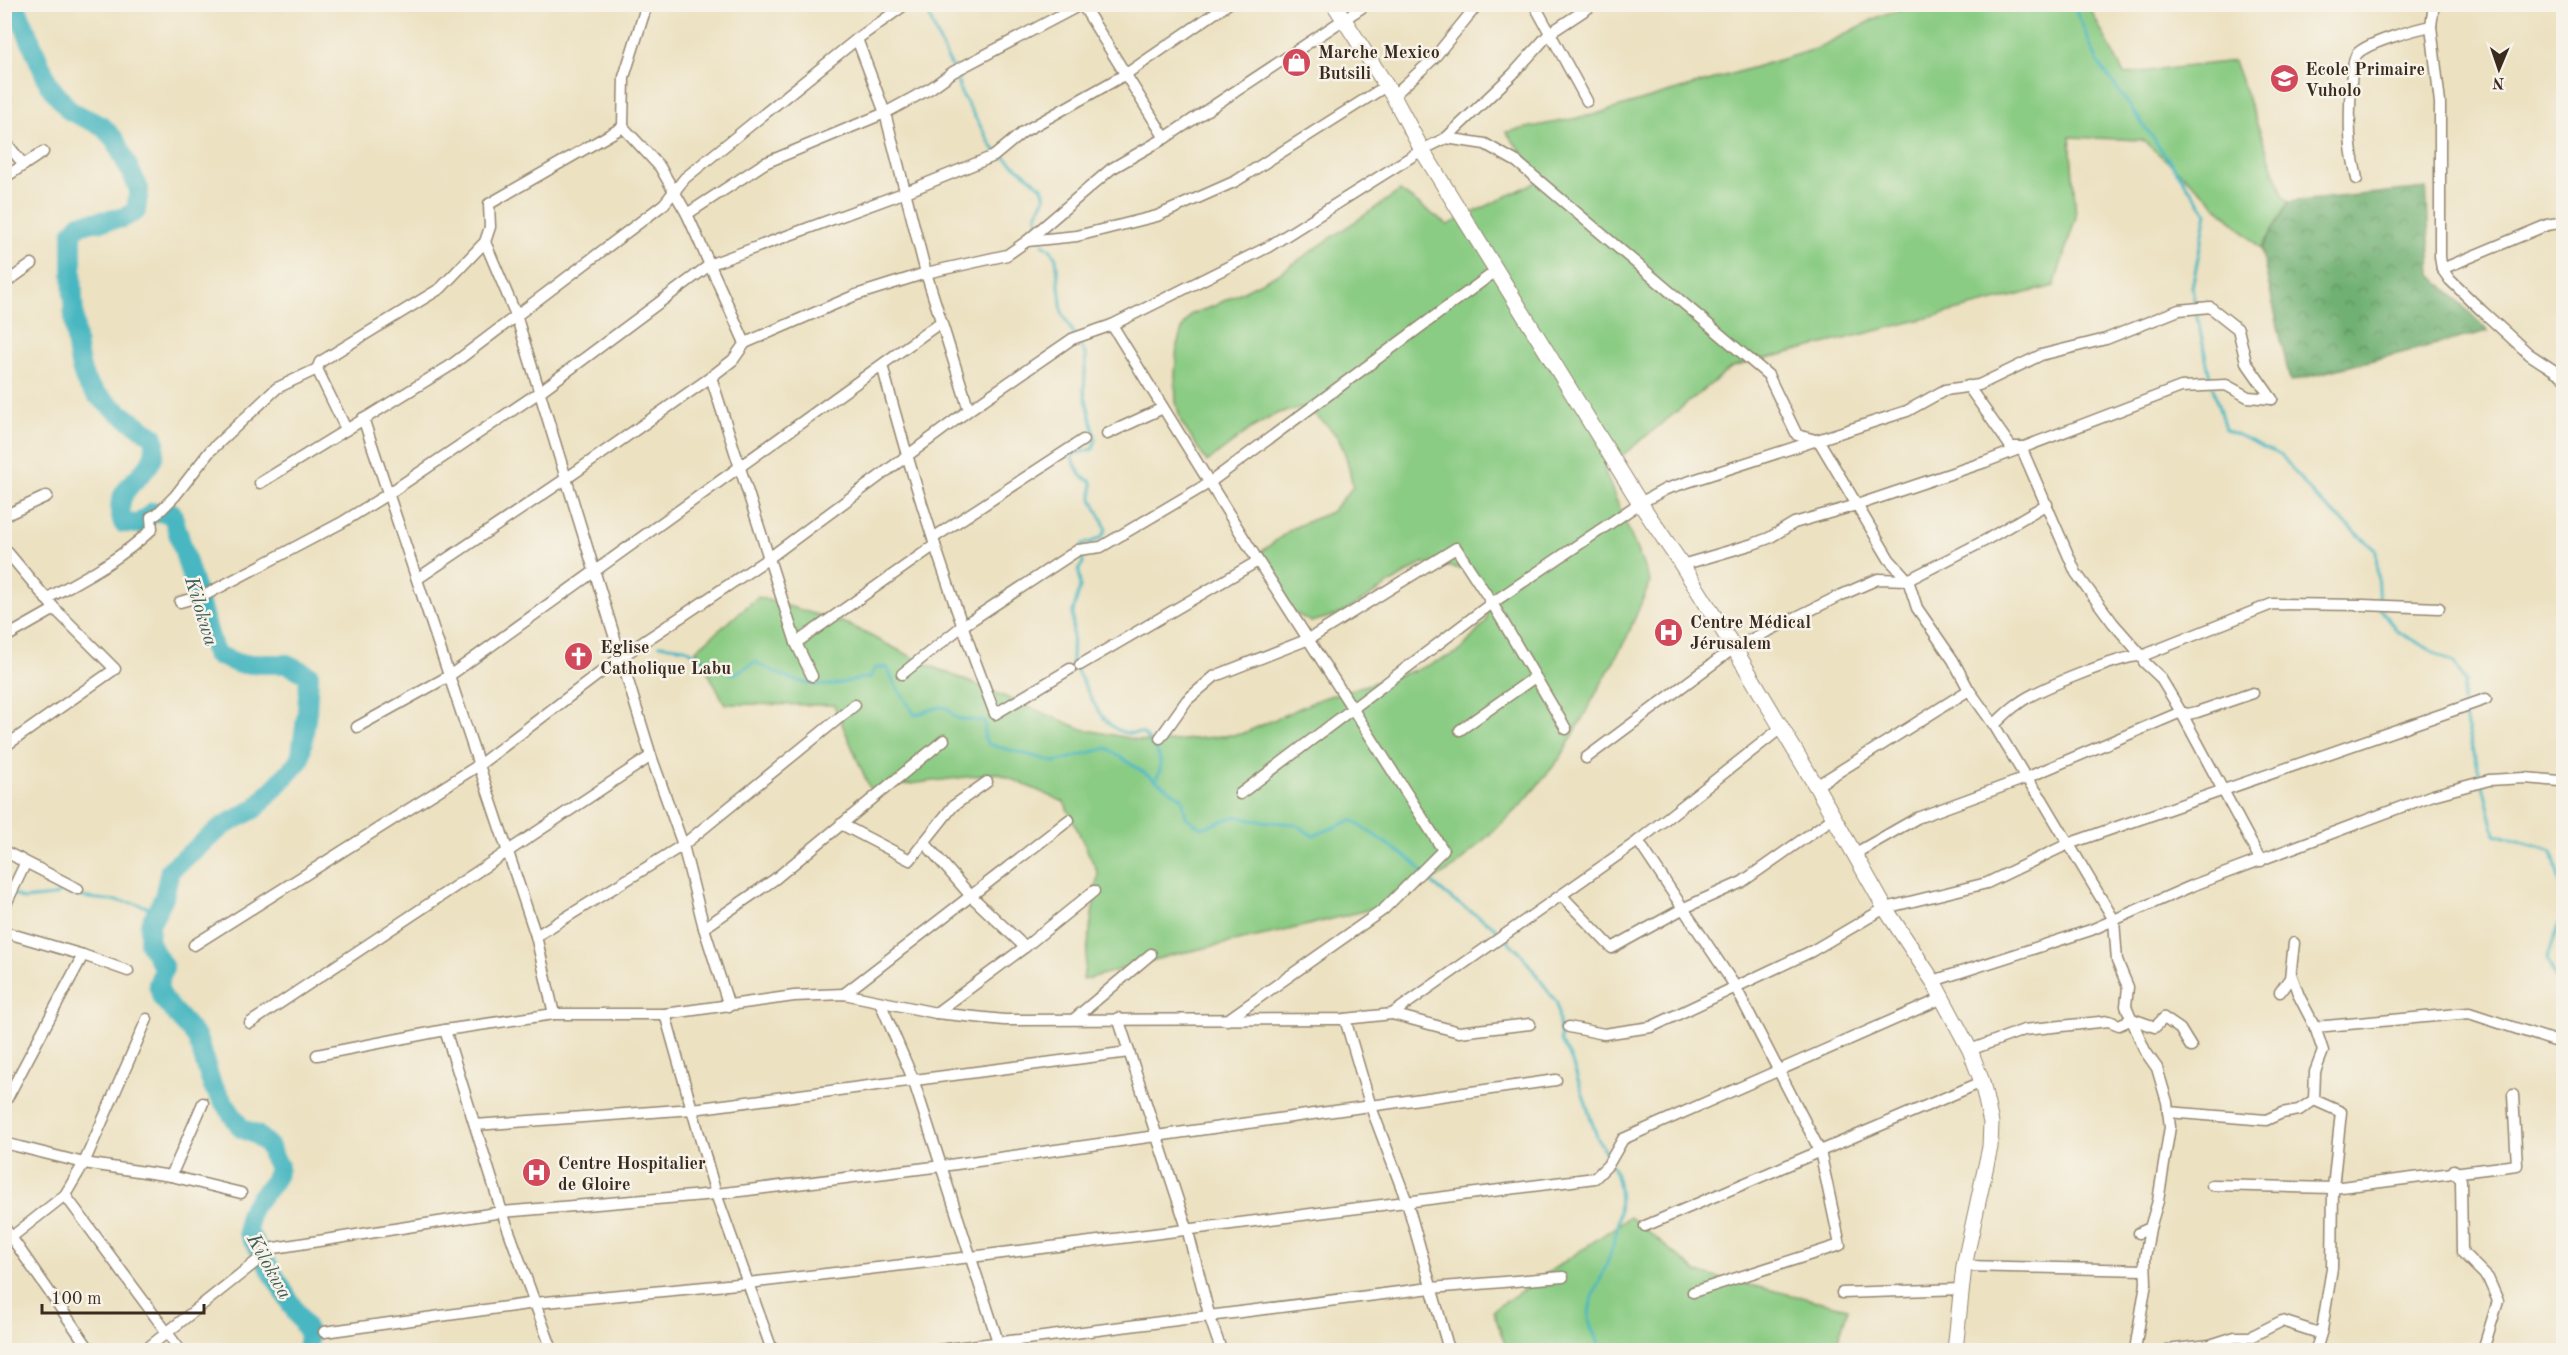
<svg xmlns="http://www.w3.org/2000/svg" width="2568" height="1355" font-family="'Old Standard TT',serif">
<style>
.green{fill:#8bcc84;stroke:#637b51;stroke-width:1.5}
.forest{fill:url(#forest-crowns);stroke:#566d48;stroke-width:1.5}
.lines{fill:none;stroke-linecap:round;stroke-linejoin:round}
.stream{stroke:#48b7c1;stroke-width:3}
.river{stroke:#48b7c1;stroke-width:20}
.street-casing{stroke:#948670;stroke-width:13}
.secondary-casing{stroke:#948670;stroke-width:17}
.street{stroke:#fff;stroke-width:10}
.secondary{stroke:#fff;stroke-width:15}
.labels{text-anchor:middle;stroke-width:5;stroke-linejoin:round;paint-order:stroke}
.poi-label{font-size:18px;font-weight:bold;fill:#3b2a1e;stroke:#f7f3e8;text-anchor:start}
.water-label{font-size:20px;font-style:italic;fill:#405b57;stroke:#f7f3e8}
</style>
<defs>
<pattern id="forest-crowns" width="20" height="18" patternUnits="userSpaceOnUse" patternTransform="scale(1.5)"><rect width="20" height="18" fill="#70b072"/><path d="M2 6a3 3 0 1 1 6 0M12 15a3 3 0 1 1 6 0" fill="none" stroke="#5d8f5d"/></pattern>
</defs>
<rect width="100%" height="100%" fill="#f7f3e8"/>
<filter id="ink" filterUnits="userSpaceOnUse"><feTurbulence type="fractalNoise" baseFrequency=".0167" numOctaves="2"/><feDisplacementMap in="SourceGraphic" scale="12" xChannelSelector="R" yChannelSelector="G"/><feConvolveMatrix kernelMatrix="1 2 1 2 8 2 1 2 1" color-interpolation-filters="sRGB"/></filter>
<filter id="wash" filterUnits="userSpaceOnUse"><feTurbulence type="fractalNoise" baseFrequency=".008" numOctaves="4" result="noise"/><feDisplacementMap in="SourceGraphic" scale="24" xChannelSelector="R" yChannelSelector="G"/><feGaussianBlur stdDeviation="1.35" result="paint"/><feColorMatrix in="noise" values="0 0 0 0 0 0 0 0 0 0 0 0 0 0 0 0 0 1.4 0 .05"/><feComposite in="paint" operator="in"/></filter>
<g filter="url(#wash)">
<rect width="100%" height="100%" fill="#ece1c1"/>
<g class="green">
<path d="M1919 5H2088L2124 74 2234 61 2284 197 2289 202 2261 249 2193 183 2142 140 2070 137 2076 217 2054 286 1732 367 1604 470 1650 582 1627 637 1561 757 1522 804 1455 867 1395 903 1284 931 1172 955 1083 980 1098 873 1064 802 998 773 870 789 834 705 725 704 696 650 758 597 847 624 926 664 1082 729 1154 743 1242 734 1320 699 1419 669 1459 652 1486 622 1490 594 1464 569 1423 563 1341 614 1311 622 1289 610 1279 581 1261 552 1293 528 1331 512 1353 487C1344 445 1342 433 1305 408L1278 413 1252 428 1207 462 1181 422 1176 402 1175 375 1177 345 1183 327 1191 314 1214 306 1281 272 1400 191 1448 225 1536 182 1541 177 1506 132 1593 115 1816 49 1882 15Z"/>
<polygon points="1630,1217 1698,1273 1848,1308 1835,1350 1507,1350 1493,1310"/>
</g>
<polygon class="forest" points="2426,188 2431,274 2488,331 2290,381 2261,249 2289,202"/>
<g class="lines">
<g class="stream">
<path d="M925 4C933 25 941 50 953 68"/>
<polyline points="2073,4 2098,62 2207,213 2192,287 2195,306"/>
<polyline points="957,74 960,91 993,148 1042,187 1045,197 1037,214 1038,227"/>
<path d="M1043 244 1050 249 1056 258 1062 313 1086 356 1084 391 1096 439 1093 449 1074 454 1072 458 1081 476 1092 482V499L1106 528C1103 540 1095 541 1083 544L1082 546"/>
<polyline points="2196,312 2211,382"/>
<polyline points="2213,388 2225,429 2282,456 2314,496 2376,550 2379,607 2398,632 2454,663 2465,682 2462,703"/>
<path d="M1082 553 1083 563 1079 569 1080 588 1073 611 1072 664C1087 682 1096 724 1123 732 1128 734 1136 733 1142 733 1156 746 1167 762 1156 779"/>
<path d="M660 645 685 648 718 668 734 674 755 662C780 676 812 691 842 683 852 681 859 678 870 678L875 668 887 667 893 681 915 715 939 707 948 708C956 725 970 717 985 722L984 737 988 744 1055 762 1107 748 1182 798 1186 817 1202 828 1237 816 1250 820 1295 824 1313 836 1352 820 1415 863 1432 883 1454 901 1492 925 1522 955 1557 1003 1561 1042 1571 1059 1597 1137 1608 1157"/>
<polyline points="2463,710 2481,779"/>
<polyline points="2483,785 2495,834 2552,851 2564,896"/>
<path d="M14 894 23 899 54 896 62 891C92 904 129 896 156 911"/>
<polyline points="2564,911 2547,959 2564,994"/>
<polyline points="2564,1180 2564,1211"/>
<path d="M1603 1350C1598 1340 1589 1329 1589 1317 1589 1300 1597 1288 1603 1273 1616 1243 1628 1195 1612 1166"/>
</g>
<path class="river" d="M15 4 49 85 70 111 102 126 115 140 139 189 136 211 123 218 80 224 72 233C72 264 71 361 88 385 100 402 137 424 154 437 163 479 107 479 123 523L139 524 153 512 172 513 215 654 239 664H287L309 675 307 713 300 760 256 808 223 826 170 870 164 897 150 924 149 943 164 968 158 984 162 998 197 1038 212 1085 241 1128 257 1135 270 1147 273 1158 279 1166C277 1187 258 1194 250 1212 248 1217 249 1226 248 1232L309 1334 307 1350"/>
</g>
</g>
<g filter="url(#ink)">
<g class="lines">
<defs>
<g id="street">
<polyline points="647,4 624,77 623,127 660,167 687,214 745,343"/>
<polyline points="1082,4 1165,138"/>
<polyline points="1534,4 1587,101"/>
<polyline points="2434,4 2431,26 2440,103 2440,257 2442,269 2450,280 2481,310 2529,354 2564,377"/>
<polyline points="857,39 885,113 926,273 969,410"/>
<polyline points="1393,96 1434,58 1478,4"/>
<polyline points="1446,138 1485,144 1517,162 1768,375 1797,435 1819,441 1889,559 1908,580 1917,608 1953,660 1969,690 1994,725 2026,778 2042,799 2114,920 2117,961 2128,987 2126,1006 2145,1051 2157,1068 2167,1102 2170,1127 2158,1201 2150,1228 2139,1233"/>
<polyline points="4,140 24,165"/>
<polyline points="4,178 43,152"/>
<path d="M2357 179C2355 168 2352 157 2351 146 2349 132 2349 63 2357 54 2366 43 2416 29 2431 26"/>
<polyline points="687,214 765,163 885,113 931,88 953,72 1082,4"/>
<polyline points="1027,241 1111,169 1165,138 1367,4"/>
<polyline points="485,242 516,315 651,756 683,845 704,928 729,1006"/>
<polyline points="2442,269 2547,225 2564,222"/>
<polyline points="4,284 32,264"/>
<polyline points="1112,325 1258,561 1443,850 1383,910 1227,1020"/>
<path d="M882 365C913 483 951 600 995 714L1070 669"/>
<polyline points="317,369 346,429"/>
<polyline points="711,377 796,643 812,676"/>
<polyline points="1968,386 2011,447 2021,447"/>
<polyline points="363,418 536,936 554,1014"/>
<polyline points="1107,434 1163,408"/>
<polyline points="2021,447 2076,573 2113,623 2142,656 2144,662 2160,677 2181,712 2188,714 2197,712 2253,693"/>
<polyline points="260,483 450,366 664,204 685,178 857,39 906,4"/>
<polyline points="4,516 47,496"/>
<polyline points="933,538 1083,440"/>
<polyline points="4,548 55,609 115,669 4,747"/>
<polyline points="1682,565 1753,544 1769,538 1794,523 1857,505 1985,462 2181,387 2226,385 2248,397 2272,399"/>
<polyline points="417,579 567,478 711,377 733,360 745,343 856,295 926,273 1007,255 1027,241 1077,236 1157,216 1236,181 1386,86"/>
<path d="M46 599C84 578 121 559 152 529L151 517 157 514 175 496 210 451 277 388 317 369 320 362 441 288 485 242 490 227 489 204 623 127"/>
<polyline points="180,602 205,595 341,523 388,494 538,393 711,264 906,192 994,156 1023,132 1126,74 1228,4"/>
<polyline points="4,638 55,609"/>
<polyline points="796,643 935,545"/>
<polyline points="1080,665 1258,561"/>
<polyline points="902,674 961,627 1078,550 1101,547 1209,483 1496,271"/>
<path d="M1994 725C2002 717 2010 709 2019 703 2036 690 2121 655 2142 656L2272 604 2363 605 2439 608"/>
<polyline points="357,727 449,676 941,322"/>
<polyline points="1460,730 1535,677"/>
<polyline points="1160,738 1187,700 1215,676 1309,639 1456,548 1492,603 1566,729"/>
<polyline points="1586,758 1734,648 1837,597 1878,579 1908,580 1986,540 2047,504"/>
<polyline points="1816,786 1969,690"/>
<polyline points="1240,794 1492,603 1640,503 1666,489 1907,411 1945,390 1979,385 2041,355 2106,339 2179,310 2210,307 2238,329 2246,362 2272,399"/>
<polyline points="841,824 910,860 953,806 987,782"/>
<polyline points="1638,841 1735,986 1820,1151 1840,1245 1693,1292"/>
<polyline points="924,842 970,895 1025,947"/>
<polyline points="4,851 78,889"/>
<polyline points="1854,854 1917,818 2026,778 2181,712 2261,861"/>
<polyline points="1562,896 1612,948 1684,908 1742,882 1833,818"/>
<polyline points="4,908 24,866 24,862 18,858"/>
<polyline points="704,928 775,879 944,740"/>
<polyline points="4,932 83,955 128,971"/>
<polyline points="536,936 683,845 855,705"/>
<polyline points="194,945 479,765 621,657 769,558 969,410 1072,339 1112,325 1268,247 1422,150 1446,138 1513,74 1550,33 1594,4"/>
<polyline points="2291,974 2299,996 2315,1027 2323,1051 2315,1072 2314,1100 2341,1112 2333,1188 2332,1268 2322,1330 2316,1350"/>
<polyline points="1933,981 2091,930 2194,885 2433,795 2489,780 2525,778 2560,781"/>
<polyline points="2280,992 2290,978 2294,943"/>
<polyline points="844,994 1069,820"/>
<polyline points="880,1002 913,1079 1000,1348"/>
<polyline points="936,1013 1025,947 1094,891"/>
<polyline points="665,1014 716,1194 772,1350"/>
<polyline points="1392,1014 1459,1032 1530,1024"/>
<polyline points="1118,1018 1187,1228 1210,1318 1221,1350"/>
<polyline points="1074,1019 1151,954"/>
<polyline points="1345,1019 1371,1107 1407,1202 1449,1350"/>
<polyline points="250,1023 651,756"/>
<polyline points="1569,1027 1604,1034 1651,1027 1812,951 1885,908 1987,883 2068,844 2486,699"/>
<polyline points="2315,1027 2469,1013 2564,1044"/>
<polyline points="445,1030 502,1212 552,1350"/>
<polyline points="1970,1050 2024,1030 2109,1021 2119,1025 2132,1019 2155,1027 2164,1018 2180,1029 2191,1047"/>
<polyline points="317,1055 445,1030 554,1014 665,1014 794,996 844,994 936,1013 1004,1020 1345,1019 1392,1014 1638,841 1781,728"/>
<polyline points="4,1104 83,955"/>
<polyline points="2168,1112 2266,1120 2282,1113 2299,1110 2314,1100"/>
<polyline points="475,1125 693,1109 1129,1052"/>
<polyline points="4,1143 84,1163 171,1176 241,1193"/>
<polyline points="2454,1170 2461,1180 2462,1252 2488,1278 2498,1301 2483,1350"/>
<polyline points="171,1176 203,1103"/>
<polyline points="2212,1185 2333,1188 2517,1165 2513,1095"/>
<polyline points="65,1195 180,1350"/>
<polyline points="1645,1226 1982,1082"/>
<polyline points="4,1227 90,1350"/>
<polyline points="4,1243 65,1195 84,1163 147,1019"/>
<polyline points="1964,1266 2145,1270"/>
<polyline points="1842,1293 1962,1289"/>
<polyline points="324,1332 535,1303 748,1283 971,1257 1595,1178 1608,1165 1623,1139 1943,998"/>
<polyline points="145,1350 257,1261 268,1249 502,1212 716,1194 942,1166 1556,1080"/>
<polyline points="939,1350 1431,1288 1563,1277"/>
<polyline points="2135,1350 2146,1283 2145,1258 2150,1228"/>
<polyline points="2167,1350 2210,1345 2235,1337 2250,1337 2282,1321 2316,1332 2322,1330"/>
</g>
<polyline id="secondary" points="1334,4 1393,96 1422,150 1640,503 1682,565 1734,648 1816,786 1885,908 1933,981 1970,1050 1982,1082 1991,1123 1990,1147 1964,1266 1955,1350"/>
</defs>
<use href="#street" class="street-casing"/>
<use href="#secondary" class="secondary-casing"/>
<use href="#street" class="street"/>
<use href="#secondary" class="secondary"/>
</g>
</g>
<defs>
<symbol id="shop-disc" viewBox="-11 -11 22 22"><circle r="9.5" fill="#d1495b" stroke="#f7f3e8"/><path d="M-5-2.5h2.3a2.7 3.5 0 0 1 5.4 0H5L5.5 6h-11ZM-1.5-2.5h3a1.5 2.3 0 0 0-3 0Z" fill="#fff"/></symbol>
<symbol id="school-disc" viewBox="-11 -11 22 22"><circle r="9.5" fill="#d1495b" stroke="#f7f3e8"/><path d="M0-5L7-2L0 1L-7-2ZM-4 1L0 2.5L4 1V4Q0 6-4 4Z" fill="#fff"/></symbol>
<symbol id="hospital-disc" viewBox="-11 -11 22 22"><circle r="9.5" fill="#d1495b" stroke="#f7f3e8"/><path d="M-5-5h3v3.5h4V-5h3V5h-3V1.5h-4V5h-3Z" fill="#fff"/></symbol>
<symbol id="church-disc" viewBox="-11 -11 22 22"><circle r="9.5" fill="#d1495b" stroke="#f7f3e8"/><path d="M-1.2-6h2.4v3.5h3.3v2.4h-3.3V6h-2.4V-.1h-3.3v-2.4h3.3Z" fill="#fff"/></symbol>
</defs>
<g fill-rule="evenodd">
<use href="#shop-disc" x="1280" y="46" width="33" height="33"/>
<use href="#school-disc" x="2268" y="62" width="33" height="33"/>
<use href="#hospital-disc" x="1652" y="616" width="33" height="33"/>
<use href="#church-disc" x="562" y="640" width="33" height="33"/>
<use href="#hospital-disc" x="520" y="1156" width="33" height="33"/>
</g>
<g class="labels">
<g class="poi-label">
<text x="1318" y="58">Marche Mexico<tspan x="1318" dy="21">Butsili</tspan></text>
<text x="2305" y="75">Ecole Primaire<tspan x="2305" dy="21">Vuholo</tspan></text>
<text x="1690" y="628">Centre Médical<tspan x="1690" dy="21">Jérusalem</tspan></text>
<text x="600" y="653">Eglise<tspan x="600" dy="21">Catholique Labu</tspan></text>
<text x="558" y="1169">Centre Hospitalier<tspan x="558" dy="21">de Gloire</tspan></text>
</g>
<g class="water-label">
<text transform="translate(202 611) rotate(73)" y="7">Kilokwa</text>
<text transform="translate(270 1266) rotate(61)" y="7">Kilokwa</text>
</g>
</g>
<rect width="2568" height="1355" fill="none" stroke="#f7f3e8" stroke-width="24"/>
<g transform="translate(2499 69) rotate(182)" stroke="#f7f3e8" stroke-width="4.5" paint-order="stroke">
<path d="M0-4.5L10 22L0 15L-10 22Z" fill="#3b2a1e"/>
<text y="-9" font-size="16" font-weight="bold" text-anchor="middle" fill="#3b2a1e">N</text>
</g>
<path d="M42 1304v9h162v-9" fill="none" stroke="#3b2a1e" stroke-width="3"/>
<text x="51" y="1304" font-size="18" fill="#3b2a1e" stroke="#f7f3e8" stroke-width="4.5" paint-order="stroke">100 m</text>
</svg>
